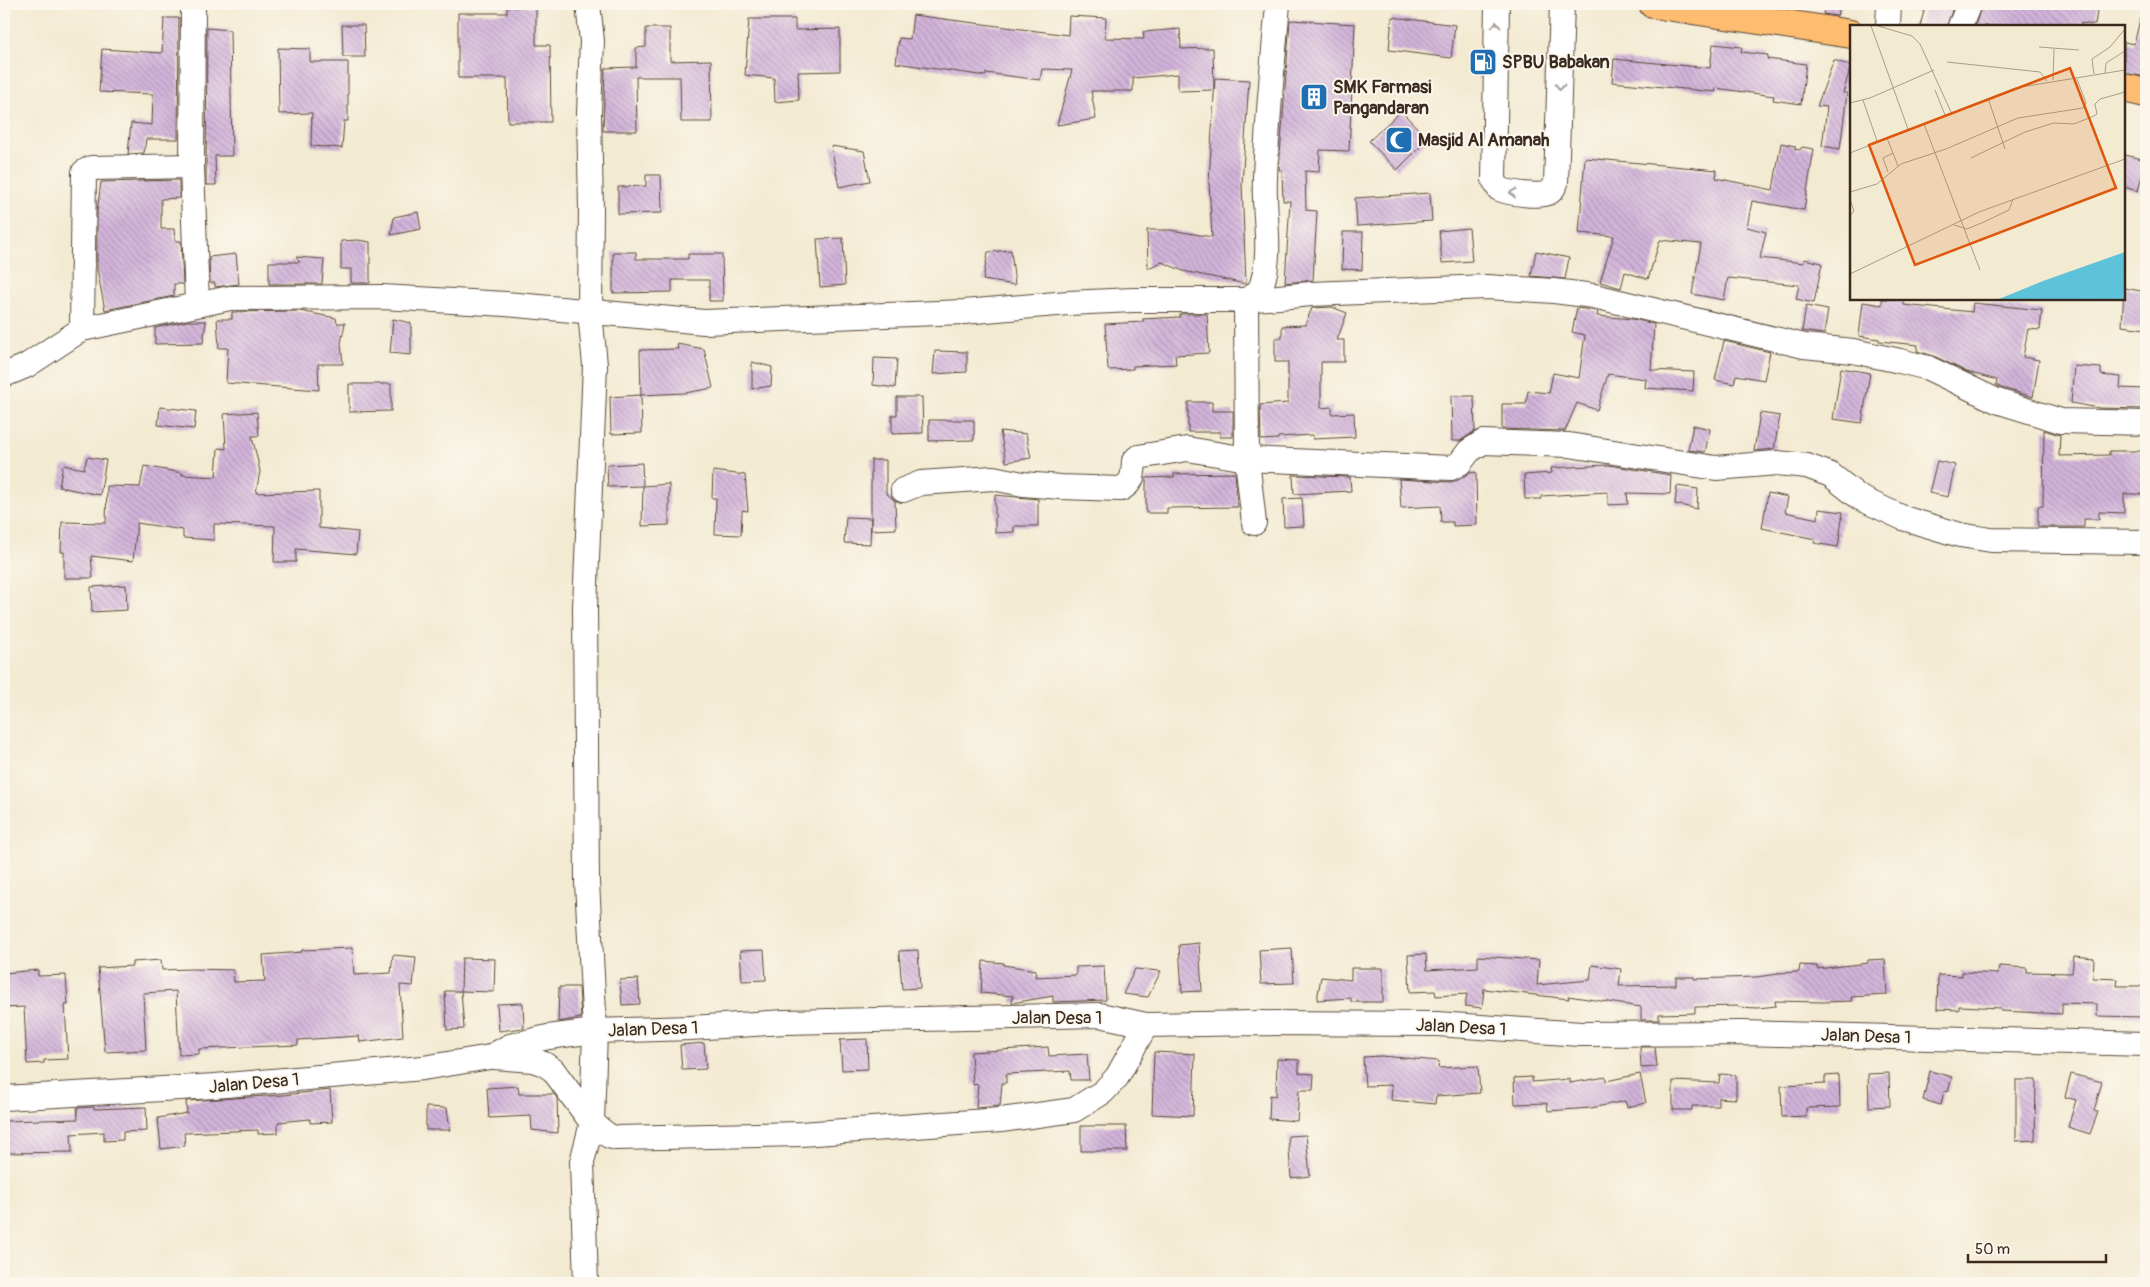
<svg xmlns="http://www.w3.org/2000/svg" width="2150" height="1287" font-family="Pangolin,sans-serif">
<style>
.building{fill:url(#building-back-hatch)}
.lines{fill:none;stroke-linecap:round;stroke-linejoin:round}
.minor-casing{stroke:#574739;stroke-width:26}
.highway-casing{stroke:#574739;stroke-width:30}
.minor{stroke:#fff;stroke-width:24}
.highway{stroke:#febc70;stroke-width:28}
.oneway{stroke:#a79f9a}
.labels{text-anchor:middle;stroke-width:4;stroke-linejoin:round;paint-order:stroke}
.poi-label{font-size:18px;font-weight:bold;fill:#3b2a1e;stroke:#fbf7ec;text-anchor:start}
.street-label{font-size:18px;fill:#3b2a1e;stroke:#fbf7ec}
.inset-road{fill:none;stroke:#a99d8a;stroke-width:1}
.view{fill:#df570d;fill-opacity:0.15;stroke:#df570d;stroke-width:2.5}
.inset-edge{fill:none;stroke:#3b2a1e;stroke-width:2.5}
</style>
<defs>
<pattern id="building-back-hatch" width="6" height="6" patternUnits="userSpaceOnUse" patternTransform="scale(1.25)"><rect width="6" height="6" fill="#d3b4db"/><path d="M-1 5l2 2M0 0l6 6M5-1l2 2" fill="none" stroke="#ac93b1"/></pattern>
</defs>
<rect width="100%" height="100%" fill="#fbf7ec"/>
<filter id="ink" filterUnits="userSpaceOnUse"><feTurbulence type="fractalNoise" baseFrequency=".02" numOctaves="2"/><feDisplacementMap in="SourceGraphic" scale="10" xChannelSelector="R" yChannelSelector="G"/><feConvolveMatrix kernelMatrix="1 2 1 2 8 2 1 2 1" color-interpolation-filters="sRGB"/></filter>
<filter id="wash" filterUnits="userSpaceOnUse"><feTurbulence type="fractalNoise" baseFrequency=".0096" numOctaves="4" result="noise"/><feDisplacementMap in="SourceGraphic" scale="20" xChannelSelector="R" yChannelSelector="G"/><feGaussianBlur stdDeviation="1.12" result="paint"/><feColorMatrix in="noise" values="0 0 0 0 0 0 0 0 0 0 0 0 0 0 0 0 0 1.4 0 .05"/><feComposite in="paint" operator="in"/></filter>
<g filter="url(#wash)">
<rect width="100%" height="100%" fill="#f3ead2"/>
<g id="blocks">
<g class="building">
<polygon points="1825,4 1842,4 1837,16 1823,14"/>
<polygon points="1926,4 1954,4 1947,26 1920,26"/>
<polygon points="1982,4 2098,4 2095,25 2081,23 2081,26 1975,26"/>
<polygon points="507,7 536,7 536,45 550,45 551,122 508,122 507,78 458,78 458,13 507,13"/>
<polygon points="913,15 1068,35 1069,16 1106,18 1105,38 1144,39 1143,32 1180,29 1181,49 1213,48 1214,90 1178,91 1178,74 1133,78 1133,91 1091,91 1096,119 1057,125 1072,70 1042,69 1040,80 986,73 986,76 896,63 899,38 910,39"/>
<polygon points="2141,16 2146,17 2146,77 2124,73 2124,42 2134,44"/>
<polygon points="1392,17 1455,25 1451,58 1389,50"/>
<polygon points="164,18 179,18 178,139 146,139 144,153 128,154 131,123 152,125 153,94 99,92 102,49 162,53"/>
<polygon points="749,19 795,19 795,30 840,29 840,71 798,72 799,100 775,102 774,78 745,75"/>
<polygon points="1290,20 1355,24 1349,151 1320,150 1319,172 1305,171 1306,210 1317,211 1313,280 1285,283 1290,201 1283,201 1282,170 1279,170"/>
<polygon points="342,25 364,25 365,57 343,57"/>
<polygon points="207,28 230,30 232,156 215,156 216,185 206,185"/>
<polygon points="646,28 670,28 670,61 711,60 712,122 681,122 680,77 636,77 637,131 603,131 605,68 636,67 636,48 646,47"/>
<polygon points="1713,44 1742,47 1741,52 1768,55 1767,59 1806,64 1801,104 1773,100 1774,96 1715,88 1716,92 1612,82 1614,59 1710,68"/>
<polygon points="278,48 310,49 310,62 348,62 348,121 344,121 342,148 311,146 312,113 279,114"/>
<polygon points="1834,60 1851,66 1843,93 1847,93 1840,149 1822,146 1827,107 1817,106"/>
<polygon points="1215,78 1249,80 1242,184 1246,284 1183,271 1162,262 1148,268 1147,230 1171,230 1212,237 1209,182"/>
<polygon points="1401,111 1428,139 1397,170 1369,141"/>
<polygon points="1781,143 1795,146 1795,149 1800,150 1802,147 1814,149 1804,210 1752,201 1747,227 1766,232 1760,258 1804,263 1804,259 1822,263 1814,303 1796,299 1799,285 1728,278 1724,300 1692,294 1701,244 1660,240 1648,279 1625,272 1621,288 1600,282 1614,236 1579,233 1585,158 1717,170 1716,178 1773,190"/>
<polygon points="831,146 864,151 870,181 839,187"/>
<polygon points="2124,155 2146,160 2138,191 2124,187"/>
<polygon points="646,175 661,175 662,213 618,214 618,187 646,186"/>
<polygon points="179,180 179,198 161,199 161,229 174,229 175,241 181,241 183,284 174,284 174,296 105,310 97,269 97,212 101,182"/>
<polygon points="1430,193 1432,221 1357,226 1355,198"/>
<polygon points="418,212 421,229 391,235 394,217"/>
<polygon points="1469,228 1472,261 1442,263 1439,231"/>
<polygon points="1343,232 1363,232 1362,270 1342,269"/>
<polygon points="843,238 845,285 820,287 817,239"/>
<polygon points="358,240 370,242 370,283 351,283 351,269 341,269 341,241"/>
<polygon points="1011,250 1015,285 983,280 988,252"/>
<polygon points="1536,251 1569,258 1565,279 1531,276"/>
<polygon points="613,252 636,252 636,259 688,259 688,254 722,254 723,301 709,301 709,280 672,280 672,292 613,293"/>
<polygon points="236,254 239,284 215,287 215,283 210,283 209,257"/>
<polygon points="296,257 324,259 322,284 269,284 269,262 300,262"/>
<polygon points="2124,288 2146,292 2146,329 2122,326"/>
<polygon points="1882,299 1904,299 1904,305 1972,312 1973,303 2042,310 2040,330 2028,329 2023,357 2039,360 2033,397 2002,388 1996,385 1997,380 1967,372 1934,356 1917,351 1918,345 1879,341 1879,339 1859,336 1863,302 1882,305"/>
<polygon points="1806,306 1828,310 1824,334 1802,331"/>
<polygon points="1332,307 1347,313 1337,340 1344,340 1344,362 1321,362 1321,408 1332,407 1332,414 1354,413 1355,437 1313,439 1313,435 1278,437 1278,439 1261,440 1260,405 1288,403 1288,362 1275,362 1275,338 1282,338 1282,326 1305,325 1312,308"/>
<polygon points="1577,308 1598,311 1597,316 1633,319 1654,324 1651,370 1694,372 1693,391 1645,388 1646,379 1608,374 1597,410 1577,403 1565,431 1502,429 1502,404 1526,404 1528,391 1549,393 1553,373 1579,378 1585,335 1572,332"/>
<polygon points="300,311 336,318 337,323 345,323 341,343 343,364 318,364 319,390 226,383 228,348 219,348 217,319 232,319 232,312"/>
<polygon points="1180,314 1207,314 1209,353 1175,355 1176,364 1133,366 1133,369 1108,370 1105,324 1143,322 1143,319 1180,317"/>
<polygon points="393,319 411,323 411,355 390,353"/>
<polygon points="187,321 206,321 203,343 155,344 155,328"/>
<polygon points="1724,341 1770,352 1764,380 1736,375 1734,384 1715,380"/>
<polygon points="677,344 704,349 713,388 685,393 641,395 640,350 678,349"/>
<polygon points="935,351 967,352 967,372 933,374"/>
<polygon points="874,358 897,359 895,388 873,385"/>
<polygon points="752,362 772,367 771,386 752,389"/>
<polygon points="2074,366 2101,368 2101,375 2121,377 2120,388 2146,389 2146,409 2099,408 2071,403"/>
<polygon points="1841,368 1870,373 1862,423 1833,419"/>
<polygon points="349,384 391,384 391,411 349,412"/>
<polygon points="641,395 642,433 611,434 610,397"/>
<polygon points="1451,396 1474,396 1475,431 1460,441 1452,441"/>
<polygon points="897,397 922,397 923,433 892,434 892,415 897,415"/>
<polygon points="1188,402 1212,402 1212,411 1233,411 1233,437 1220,437 1220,432 1188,432"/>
<polygon points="160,407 196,411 194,429 158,425"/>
<polygon points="257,412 259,436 252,436 260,471 256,493 319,491 319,528 358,532 356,554 296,549 296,562 274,562 275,526 214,524 214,540 183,538 183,530 137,523 133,561 91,556 93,578 64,578 64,552 61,552 62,522 106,523 107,486 140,487 144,466 182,473 182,475 216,477 218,448 226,449 224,414"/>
<polygon points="1760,413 1780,416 1774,449 1754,451"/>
<polygon points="929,420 974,420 974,440 929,441"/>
<polygon points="1693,425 1710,429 1705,452 1688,450"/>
<polygon points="2044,430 2060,435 2059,456 2109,455 2109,451 2146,451 2146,494 2124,494 2124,513 2099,512 2099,519 2084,519 2084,527 2038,527 2038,506 2043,506"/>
<polygon points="1000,431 1026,434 1031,458 1006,462"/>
<polygon points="87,457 106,460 100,495 59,487 63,465 84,469"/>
<polygon points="871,460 886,460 886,493 895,501 896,529 871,530"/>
<polygon points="1937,461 1955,465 1948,497 1929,493"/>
<polygon points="642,463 643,486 608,487 607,465"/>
<polygon points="1608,465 1671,475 1670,494 1627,493 1628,504 1608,505 1608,492 1541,496 1541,499 1525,499 1524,475 1552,473 1551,468"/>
<polygon points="713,471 745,475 748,511 742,510 741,535 715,534 716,498 712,498"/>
<polygon points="1476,472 1477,525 1453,526 1453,522 1441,522 1440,506 1401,508 1399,479 1450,482 1458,480 1470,473"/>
<polygon points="1235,473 1238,507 1167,508 1167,513 1146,513 1146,478 1174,477 1174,474"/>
<polygon points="1293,475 1350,477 1351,491 1294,494"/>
<polygon points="669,484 669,525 642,526 643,486"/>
<polygon points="1677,486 1698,489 1697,509 1675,504"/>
<polygon points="1768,493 1788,497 1785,512 1818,519 1819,509 1843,512 1838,547 1814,543 1815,539 1762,528"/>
<polygon points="995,495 1038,499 1038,526 1014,526 1014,532 995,533"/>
<polygon points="1302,498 1304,526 1284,527 1283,499"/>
<polygon points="846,517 871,518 870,544 844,543"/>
<polygon points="126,585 127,610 92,612 91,587"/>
<polygon points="1199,943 1202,991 1182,992 1179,945"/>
<polygon points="352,948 354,975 391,973 393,955 416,957 413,986 400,985 403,1037 360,1042 359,1036 298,1040 298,1045 199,1049 199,1054 179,1055 176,991 143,993 146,1050 105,1052 98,968 132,966 132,962 161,960 162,970 192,969 233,970 234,982 265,981 263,955 302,952 302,950"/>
<polygon points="1292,948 1294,983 1261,984 1259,950"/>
<polygon points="764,950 766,980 742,981 740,951"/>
<polygon points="918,950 920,988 902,989 899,951"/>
<polygon points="1426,954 1427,970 1478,967 1478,956 1539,960 1537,985 1590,980 1592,965 1621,969 1619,986 1676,985 1676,977 1694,977 1694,979 1756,977 1778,974 1777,973 1799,972 1800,965 1817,966 1817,969 1868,963 1868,960 1885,959 1887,995 1851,997 1852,1001 1823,1002 1775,1001 1776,1006 1758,1008 1738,1007 1738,1006 1695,1007 1695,1013 1659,1014 1659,1020 1641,1020 1641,1007 1568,996 1569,999 1484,989 1482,1008 1465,1006 1467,994 1436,996 1435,991 1410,992 1408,955"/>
<polygon points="2074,956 2094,958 2093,978 2118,979 2117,986 2143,986 2144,1017 2097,1016 2097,1004 2062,1003 2062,1014 2001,1011 2001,1008 1959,1006 1959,1010 1937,1009 1938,975 1962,976 1962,972 1998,974 1999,966 2027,968 2027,972 2072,973"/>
<polygon points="462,958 495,959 494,992 461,991"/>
<polygon points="983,961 1004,963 1003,965 1036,970 1035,977 1076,975 1076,967 1104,966 1106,1000 1053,1002 1053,996 1012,1003 1013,996 981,993"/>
<polygon points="1351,968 1383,968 1383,1002 1351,1002 1351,998 1317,1000 1321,977 1351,980"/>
<polygon points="1135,969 1161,971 1148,997 1123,994"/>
<polygon points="38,970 38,976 66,975 68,1005 65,1005 68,1059 44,1060 44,1063 27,1064 24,1007 4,1008 4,973"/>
<polygon points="638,979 640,1004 622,1005 620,980"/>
<polygon points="559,987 579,987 581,1018 558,1022"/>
<polygon points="445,991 461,991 464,1029 447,1030"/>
<polygon points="523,1003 524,1028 499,1031 497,1004"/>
<polygon points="867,1039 868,1069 842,1070 840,1040"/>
<polygon points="704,1043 706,1069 682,1070 680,1045"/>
<polygon points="1048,1047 1049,1056 1087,1054 1089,1080 1071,1080 1070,1071 1006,1074 1006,1083 1002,1083 1000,1106 976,1108 978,1084 973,1085 971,1052"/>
<polygon points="1640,1047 1655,1047 1657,1067 1641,1068"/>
<polygon points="1154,1052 1195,1054 1193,1116 1152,1114"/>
<polygon points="1381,1056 1439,1061 1438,1068 1478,1066 1480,1093 1436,1096 1435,1104 1391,1100 1392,1085 1365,1086 1363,1057"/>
<polygon points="1277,1059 1299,1060 1299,1073 1314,1074 1313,1090 1299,1090 1297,1121 1269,1119 1270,1095 1276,1096"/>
<polygon points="1930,1071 1952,1077 1948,1092 1944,1091 1941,1105 1923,1100"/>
<polygon points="1889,1073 1890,1106 1869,1107 1868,1074"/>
<polygon points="1640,1074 1646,1103 1627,1107 1625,1101 1591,1108 1548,1111 1547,1103 1515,1104 1514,1078 1532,1077 1532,1082 1570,1079 1570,1083 1606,1077 1606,1081"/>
<polygon points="1720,1074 1736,1075 1736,1099 1718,1098 1718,1106 1692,1106 1692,1110 1673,1110 1673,1081 1719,1083"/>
<polygon points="2071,1074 2102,1082 2094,1111 2098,1112 2090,1134 2068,1127 2076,1100 2065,1097"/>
<polygon points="1839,1075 1840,1107 1806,1108 1806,1116 1782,1117 1781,1086 1825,1084 1825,1076"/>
<polygon points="2016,1080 2036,1080 2035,1140 2016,1141"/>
<polygon points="518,1086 519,1094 554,1094 557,1098 558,1133 532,1130 531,1116 489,1118 487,1088"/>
<polygon points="330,1090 332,1122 310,1123 310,1119 278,1122 278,1133 258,1134 258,1130 184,1133 185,1146 161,1149 158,1118 187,1113 186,1101 283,1095"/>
<polygon points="94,1107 94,1109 146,1107 147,1131 123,1132 123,1140 104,1141 104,1132 71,1134 72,1152 4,1153 4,1121 78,1119 77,1108"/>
<polygon points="426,1107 447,1108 450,1130 426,1130"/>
<polygon points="1081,1126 1126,1126 1127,1151 1081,1151"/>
<polygon points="1306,1135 1310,1176 1291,1178 1288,1136"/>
</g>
</g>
</g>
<g filter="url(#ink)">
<use href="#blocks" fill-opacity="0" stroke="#574739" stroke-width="1"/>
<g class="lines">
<defs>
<g id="minor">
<polyline points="193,4 192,166 197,304"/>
<path d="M1497 4 1494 180 1499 189C1509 193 1541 198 1550 192 1553 190 1554 186 1556 183L1562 4"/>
<polyline points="1888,26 1889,4"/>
<polyline points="1960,26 1969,4"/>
<polyline points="82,329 84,172 91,168 192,166"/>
<polyline points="4,375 26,366 82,329 230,298 382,297 506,304 704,322 964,312 1068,303 1133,300 1246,300 1311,294 1487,287 1554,291 1594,296 1804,346 1853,351 1900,361 1928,368 1997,401 2061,421 2146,423"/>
<path d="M903 490 921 483 993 478 1023 484 1061 487 1121 489C1134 482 1133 474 1134 461L1138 457 1187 449 1247 459 1451 468 1460 463 1469 451 1483 442 1569 445 1716 468 1777 463 1807 466 1831 475 1860 498 1903 518 1960 535 1991 540 2146 542"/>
<path d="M1254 523 1247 459 1246 300C1253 296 1260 292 1262 284 1273 250 1263 214 1265 178 1267 120 1273 62 1278 4"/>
<polyline points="494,1057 533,1060 544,1064 553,1070 592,1123 609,1136 616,1138 801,1134 1001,1120 1074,1110 1103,1092 1117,1077 1146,1025"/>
<polyline points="4,1098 215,1086 423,1068 490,1057 510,1046 548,1037 595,1031 690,1028 785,1022 1100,1015 1146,1025 1255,1023 1437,1024 1581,1034 1744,1033 2146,1044"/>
<polyline points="586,1283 582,1162 592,1123 595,1031 587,882 585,607 595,365 590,312 591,209 589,112 592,41 588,4"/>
</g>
<g id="highway">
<polyline points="1653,4 1851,34"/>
<polyline points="2124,88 2146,93"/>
</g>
</defs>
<use href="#minor" class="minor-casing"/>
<use href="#highway" class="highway-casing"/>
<use href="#minor" class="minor"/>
<use href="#highway" class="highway"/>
</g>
<defs><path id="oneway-chevron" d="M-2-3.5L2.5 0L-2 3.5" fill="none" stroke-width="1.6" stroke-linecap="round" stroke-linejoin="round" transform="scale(1.25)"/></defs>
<g class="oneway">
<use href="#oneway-chevron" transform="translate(1496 25) rotate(-89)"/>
<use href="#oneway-chevron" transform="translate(1560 87) rotate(92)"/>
<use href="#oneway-chevron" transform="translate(1513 193) rotate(-174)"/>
</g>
</g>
<defs>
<symbol id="fuel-square" viewBox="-11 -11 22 22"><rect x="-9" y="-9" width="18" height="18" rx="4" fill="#1f6fb2" stroke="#fbf7ec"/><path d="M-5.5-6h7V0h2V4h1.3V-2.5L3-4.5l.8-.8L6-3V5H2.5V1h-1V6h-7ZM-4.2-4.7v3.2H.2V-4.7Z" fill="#fff"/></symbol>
<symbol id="building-square" viewBox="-11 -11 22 22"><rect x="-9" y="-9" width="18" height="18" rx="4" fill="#1f6fb2" stroke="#fbf7ec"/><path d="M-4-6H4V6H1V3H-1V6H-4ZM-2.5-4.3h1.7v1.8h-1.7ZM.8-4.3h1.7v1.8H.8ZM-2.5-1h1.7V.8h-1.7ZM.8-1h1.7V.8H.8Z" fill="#fff"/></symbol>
<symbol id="mosque-square" viewBox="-11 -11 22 22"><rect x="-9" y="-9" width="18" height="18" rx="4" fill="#1f6fb2" stroke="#fbf7ec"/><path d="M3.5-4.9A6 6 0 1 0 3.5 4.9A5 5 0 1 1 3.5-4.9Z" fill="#fff"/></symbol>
</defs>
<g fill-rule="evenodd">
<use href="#fuel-square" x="1467" y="46" width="32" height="32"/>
<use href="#building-square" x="1298" y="81" width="32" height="32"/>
<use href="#mosque-square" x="1383" y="124" width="32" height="32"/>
</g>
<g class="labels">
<g class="poi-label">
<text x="1502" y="68">SPBU Babakan</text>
<text x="1333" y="93">SMK Farmasi<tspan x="1333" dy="21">Pangandaran</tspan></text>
<text x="1418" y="146">Masjid Al Amanah</text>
</g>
<g class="street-label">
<text x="1057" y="1024">Jalan Desa 1</text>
<text transform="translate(1461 1027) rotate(3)" y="6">Jalan Desa 1</text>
<text transform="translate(653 1029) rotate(-2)" y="6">Jalan Desa 1</text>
<text transform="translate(1866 1036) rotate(2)" y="6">Jalan Desa 1</text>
<text transform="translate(254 1083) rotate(-5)" y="6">Jalan Desa 1</text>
</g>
</g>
<g transform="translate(1850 25)">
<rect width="275" height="275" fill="#f3ead2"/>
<path d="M275 227V274H149L193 256Z" fill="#5dc3db"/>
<path class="inset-road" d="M21 1 58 104M28 1 62 11 70 19 101 87M189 22 229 25M97 37 190 47 197 56M255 48 256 38 275 26M244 49 242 34 260 22 275 4M203 55 204 24M85 65 95 90M138 73 155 124M13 75 27 116M0 78 20 73 84 45M74 99 130 245M37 113 48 141M0 128 165 63 275 45M121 133 175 107 204 98 224 99 244 91 247 89 245 79 250 74 275 67M38 147 33 133 43 128M0 167 27 159 51 139 96 124 168 93 233 83 236 78 227 54M0 174 4 186 0 191M104 200 117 204 134 197 159 185 163 174M0 249 129 187 275 134"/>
<path class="view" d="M220 43 266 163 65 240 19 120Z"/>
<rect width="275" height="275" class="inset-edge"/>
</g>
<rect width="2150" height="1287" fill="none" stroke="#fbf7ec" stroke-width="20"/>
<path d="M1968 1254v8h138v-8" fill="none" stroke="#3b2a1e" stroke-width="2.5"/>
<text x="1975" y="1254" font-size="15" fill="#3b2a1e" stroke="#fbf7ec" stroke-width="4" paint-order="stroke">50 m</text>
</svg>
